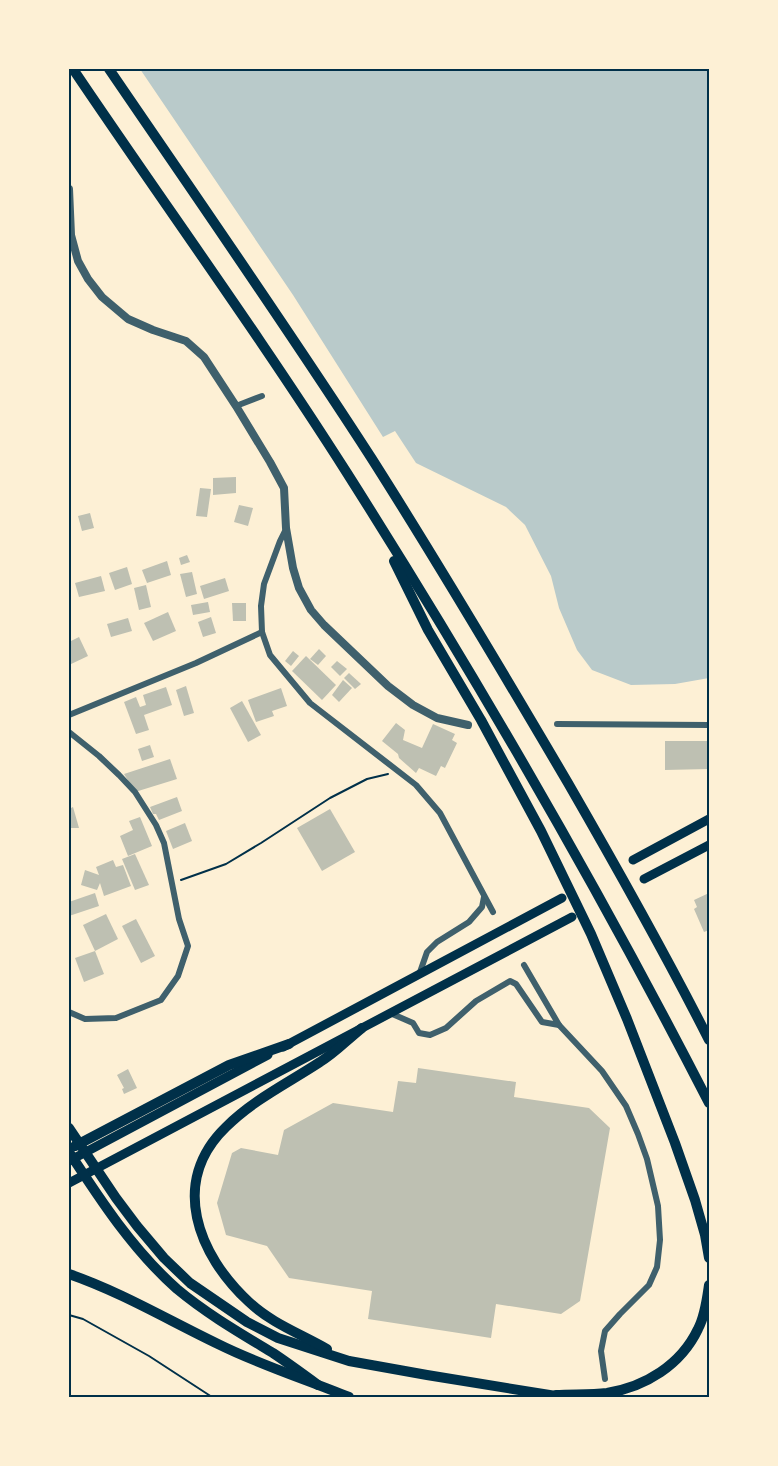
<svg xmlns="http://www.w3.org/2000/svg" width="778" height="1466" font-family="Literata,serif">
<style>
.green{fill:#b9caca}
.building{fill:#bec0b2}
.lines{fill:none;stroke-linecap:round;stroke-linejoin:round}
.path{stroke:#003049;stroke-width:2}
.minor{stroke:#3f606c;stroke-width:6}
.tertiary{stroke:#3f606c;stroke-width:8}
.trunk{stroke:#003049;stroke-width:9}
.motorway{stroke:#003049;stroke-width:10}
.neatline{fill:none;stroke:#003049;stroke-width:2}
</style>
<rect width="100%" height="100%" fill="#fdf0d5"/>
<polygon class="green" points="140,69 709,69 709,678 675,684 631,685 592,670 577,650 559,608 551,576 525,525 506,507 416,463 395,431 383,437 293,295"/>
<g class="building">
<polygon points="236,477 236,493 213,495 213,478"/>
<polygon points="200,488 211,489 207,517 196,516"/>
<polygon points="239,505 253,508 248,526 234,522"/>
<polygon points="90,513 94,528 82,531 78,516"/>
<polygon points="187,555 190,562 181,565 179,558"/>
<polygon points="167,561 171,575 147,583 142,570"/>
<polygon points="127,567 132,584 115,590 109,573"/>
<polygon points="192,572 197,594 186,597 180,574"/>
<polygon points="101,576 105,591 79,597 75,583"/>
<polygon points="225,578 229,591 204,599 200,586"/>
<polygon points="146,585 151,607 139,610 134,588"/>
<polygon points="208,602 210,612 193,615 191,605"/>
<polygon points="232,603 246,603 246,621 233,621"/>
<polygon points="168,612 176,631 153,641 144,623"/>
<polygon points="211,617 216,633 203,637 198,622"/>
<polygon points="128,618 132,631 111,637 107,624"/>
<polygon points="79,637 88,656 69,665 69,642"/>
<polygon points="319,649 326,656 318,665 310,659"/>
<polygon points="293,651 299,656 291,666 285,661"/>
<polygon points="306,656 336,685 322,700 292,671"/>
<polygon points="337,661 347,669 340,676 331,667"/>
<polygon points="349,673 361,684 355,689 344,678"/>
<polygon points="343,680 352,688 339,702 332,695"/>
<polygon points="186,686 194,713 184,716 176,690"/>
<polygon points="166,687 172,705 144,715 149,730 136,734 124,702 136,697 140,707 146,705 143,695"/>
<polygon points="281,688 287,706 272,711 274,716 256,722 248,700"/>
<polygon points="242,701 261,735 248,742 230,708"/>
<polygon points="396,723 405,730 403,740 422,748 433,724 455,734 452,740 457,743 445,768 441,766 436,776 419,768 416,773 399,758 398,754 382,741"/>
<polygon points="665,741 709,741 709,769 665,770"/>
<polygon points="150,745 154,757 142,761 138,749"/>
<polygon points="170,759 177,779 135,792 124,774"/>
<polygon points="177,797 182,811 159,820 156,814 153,814 150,807"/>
<polygon points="73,807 79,828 69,828 69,809"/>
<polygon points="330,809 355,852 322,871 297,828"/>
<polygon points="140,817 152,846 128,856 120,836 133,830 129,821"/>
<polygon points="185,823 192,841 173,849 166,831"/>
<polygon points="135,854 149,885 135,890 122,859"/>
<polygon points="113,860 116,867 123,865 131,886 104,896 100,883 97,890 81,885 85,870 99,875 96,867"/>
<polygon points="95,893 99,906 69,916 69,902"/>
<polygon points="709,893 709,930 704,932 694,909 697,907 694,900"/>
<polygon points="106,914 118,939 95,951 83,925"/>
<polygon points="136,919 155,956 141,963 122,926"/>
<polygon points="95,951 104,974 84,982 75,958"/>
<polygon points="418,1068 516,1082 514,1097 589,1108 610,1128 580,1301 561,1314 496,1304 491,1338 368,1319 372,1291 289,1278 267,1246 226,1235 217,1203 232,1153 241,1148 278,1155 284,1130 333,1103 393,1112 398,1081 416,1083"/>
<polygon points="128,1069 137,1088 124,1094 122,1089 124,1088 117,1075"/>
</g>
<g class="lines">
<g class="path">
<polyline points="181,880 226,864 261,843 330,798 367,779 388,774"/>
<polyline points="69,1315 83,1319 149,1356 212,1397"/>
</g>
<g class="minor">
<polyline points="236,406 262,396"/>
<polyline points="286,529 280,541 264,584 261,606 262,632 270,655 310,703 416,785 440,813 493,912"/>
<polyline points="69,715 196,663 262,632"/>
<polyline points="557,724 709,725"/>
<polyline points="69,732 99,756 119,775 135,792 156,825 164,843 179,919 188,946 178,976 161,1000 116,1018 85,1019 69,1012"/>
<polyline points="524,965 559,1025 602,1071 626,1106 638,1134 647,1159 658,1206 660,1240 657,1267 649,1285 620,1314 605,1331 601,1351 605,1379"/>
<polyline points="419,975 427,952 437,942 469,922 482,907 484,897"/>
<polyline points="390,1013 413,1023 419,1033 430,1035 446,1028 476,1001 510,981 516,984 542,1022 559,1025"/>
</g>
<polyline class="tertiary" points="69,189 71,235 78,261 88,279 102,297 128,319 153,330 186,341 204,357 236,406 270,462 284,488 286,528 293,568 299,588 311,610 324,625 388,686 413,705 437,718 468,725"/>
<g class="trunk">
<polyline points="633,860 709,819"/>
<polyline points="644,879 709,845"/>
<polyline points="283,1047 562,898"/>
<polyline points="69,1161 268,1055"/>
<polyline points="69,1183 572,917"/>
</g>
<g class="motorway">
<path d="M73 69C164 204 260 336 347 473 477 678 598 887 709 1103"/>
<path d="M109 69C197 198 287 327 372 459 440 566 504 674 568 783 617 868 665 953 709 1040"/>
<polyline points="394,561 428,630 481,720 541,831 591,934 627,1019 675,1143 695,1200 705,1235 709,1258"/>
<polyline points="69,1128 116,1198 137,1226 164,1258 190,1283 247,1322 278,1338 349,1361 427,1375 562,1397"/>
<polyline points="75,1146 229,1065 289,1044"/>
<path d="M69 1152C101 1201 133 1250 177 1289 207 1314 240 1333 273 1353 288 1363 303 1374 318 1385"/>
<path d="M69 1274C121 1292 168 1320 218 1344 260 1365 305 1379 349 1397"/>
<path d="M327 1349C301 1334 271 1323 249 1302 198 1255 169 1182 226 1127 253 1100 288 1083 320 1062 335 1053 348 1039 362 1028"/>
<path d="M556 1395C573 1394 590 1395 607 1393 645 1387 681 1365 698 1329 705 1316 707 1299 709 1285"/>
</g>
</g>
<rect width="778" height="1466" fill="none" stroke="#fdf0d5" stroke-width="141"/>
<rect x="70" y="70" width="638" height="1326" class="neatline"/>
</svg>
